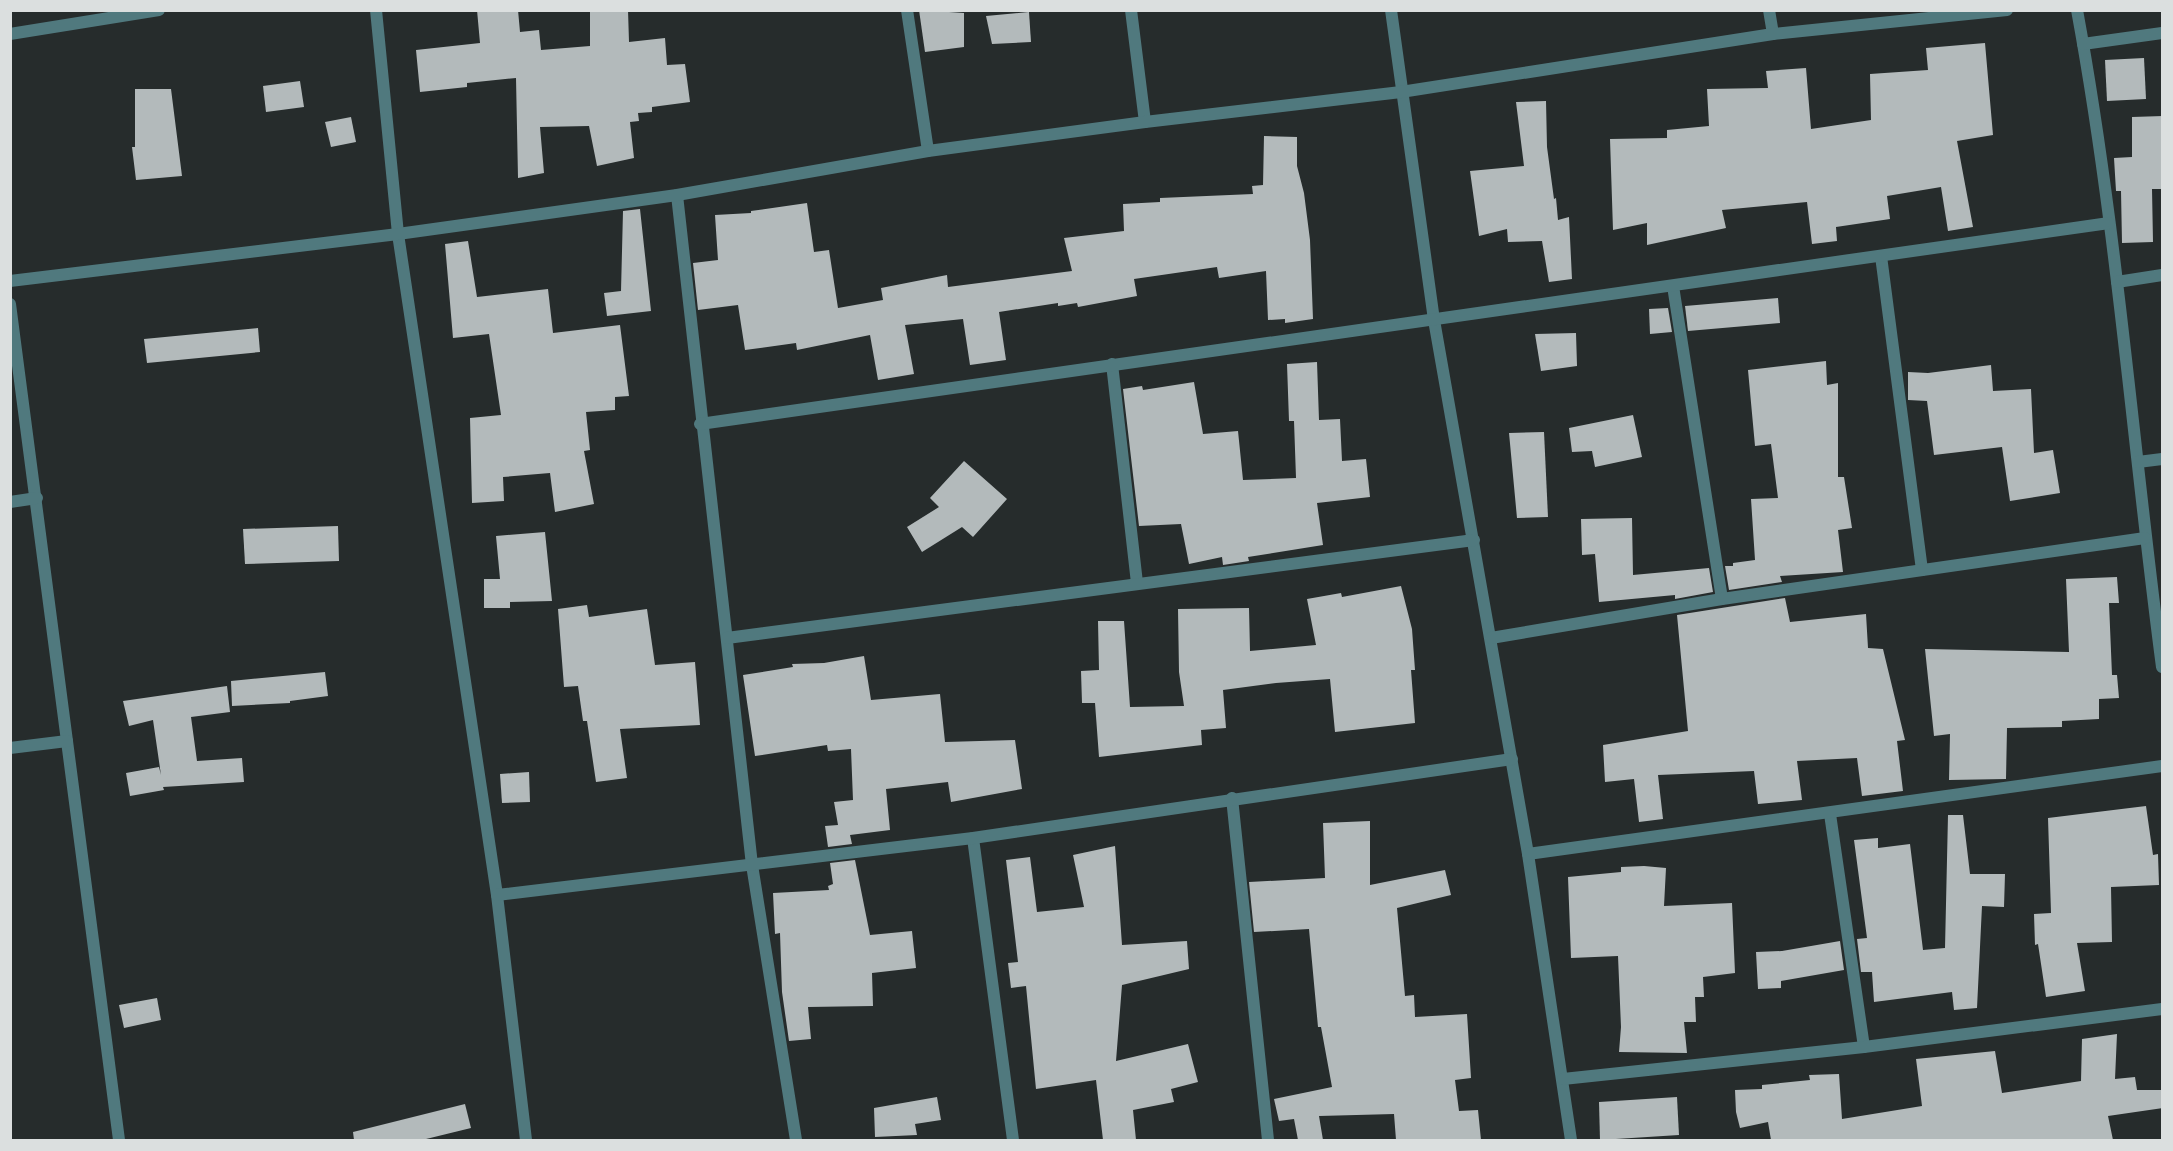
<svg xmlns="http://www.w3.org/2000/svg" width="2173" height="1151" font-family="Montserrat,sans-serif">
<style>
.building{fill:#b3babb}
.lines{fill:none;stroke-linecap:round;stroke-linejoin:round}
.minor{stroke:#50797e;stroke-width:12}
</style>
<rect width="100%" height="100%" fill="#262c2c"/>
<g class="building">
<polygon points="477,10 518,10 520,32 539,30 541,50 590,46 590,10 628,10 629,42 665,38 667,65 685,64 690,102 652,107 652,112 638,113 639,121 630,122 634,158 597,166 589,126 540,127 544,173 518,178 516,78 467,83 467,87 420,92 416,50 480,43"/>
<polygon points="919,10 964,13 964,47 925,52"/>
<polygon points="1029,12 1031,42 992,44 986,16"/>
<polygon points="1985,43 1993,135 1957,141 1973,227 1948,231 1941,187 1887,196 1890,219 1836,227 1837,241 1812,244 1807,202 1722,210 1726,228 1647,245 1647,223 1613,230 1610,139 1667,138 1667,130 1709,126 1707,89 1768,88 1766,71 1806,68 1811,129 1871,120 1870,74 1928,70 1926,48"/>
<polygon points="2144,58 2146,99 2107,101 2105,60"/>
<polygon points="300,81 304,107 266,112 263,86"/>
<polygon points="135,89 171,89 182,176 136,180 132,147 135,147"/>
<polygon points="1546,101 1547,147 1554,199 1556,198 1558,220 1569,217 1572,279 1549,282 1542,241 1508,242 1507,229 1479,236 1470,171 1524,166 1516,102"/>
<polygon points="2163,116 2163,189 2152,189 2153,242 2122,243 2121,191 2116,191 2114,158 2132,157 2132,117"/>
<polygon points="351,117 356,142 331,147 325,122"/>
<polygon points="1264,136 1297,137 1297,166 1304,193 1310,240 1313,319 1285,323 1285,319 1268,320 1266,271 1219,278 1217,267 1134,279 1137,296 1078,307 1077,303 1058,306 1058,303 999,312 1006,360 970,365 963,319 905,325 914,374 878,380 870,335 797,350 796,343 745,350 738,305 698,310 693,263 718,260 715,215 751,213 751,211 807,203 814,252 829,250 838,308 883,300 881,288 947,275 948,287 1072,271 1064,238 1124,231 1123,204 1160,202 1160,198 1253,194 1252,186 1263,185"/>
<polygon points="640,209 651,311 607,316 604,293 621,291 623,211"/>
<polygon points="468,241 477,297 548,289 553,333 620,325 629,396 615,397 615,410 586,412 590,450 584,451 594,504 555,512 550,473 503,477 504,501 472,503 470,418 501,415 489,334 453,338 445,244"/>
<polygon points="1778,298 1780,323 1688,331 1685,306"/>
<polygon points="1668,308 1672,332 1650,334 1649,309"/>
<polygon points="258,328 260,352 147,363 144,339"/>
<polygon points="1576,333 1577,366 1541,371 1535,334"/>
<polygon points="1826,361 1827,385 1838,383 1838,477 1844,477 1852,528 1838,530 1843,572 1780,576 1782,582 1729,590 1725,566 1733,566 1733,563 1755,560 1751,499 1778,498 1771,444 1755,446 1748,370"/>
<polygon points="1317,362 1319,420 1340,419 1342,461 1366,459 1370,497 1317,503 1323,545 1248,557 1249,561 1223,565 1222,557 1189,564 1181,524 1139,526 1123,389 1142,386 1143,390 1194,382 1203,434 1238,431 1243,480 1296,478 1294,421 1289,421 1287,364"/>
<polygon points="1991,365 1993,391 2031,389 2034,453 2053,450 2060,493 2010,501 2002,447 1934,455 1927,401 1908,400 1908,372 1928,373"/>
<polygon points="1633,415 1642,457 1595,467 1592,451 1572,452 1569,428"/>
<polygon points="1544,432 1548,517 1517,518 1509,433"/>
<polygon points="964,461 1007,499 973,537 962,527 922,552 907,527 939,507 930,498"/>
<polygon points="1632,518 1633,575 1709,568 1713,592 1675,599 1675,595 1599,602 1595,554 1582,555 1581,519"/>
<polygon points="338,526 339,561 245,564 243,529"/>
<polygon points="545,532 552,601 510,602 510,608 484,608 484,579 500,579 496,536"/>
<polygon points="2117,577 2119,603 2109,603 2112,675 2117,675 2119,698 2099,699 2099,719 2062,721 2062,727 2007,728 2006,779 1949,780 1950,734 1934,736 1925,649 2069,652 2066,579"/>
<polygon points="1401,586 1412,629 1415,670 1411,670 1415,723 1335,732 1330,679 1276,683 1223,690 1226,728 1201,730 1202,745 1099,757 1095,703 1082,703 1081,671 1099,670 1098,621 1124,621 1130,707 1184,706 1179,672 1178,609 1249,608 1250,651 1316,645 1307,599 1341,593 1342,597"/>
<polygon points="1785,598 1790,622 1866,614 1868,648 1883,649 1905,740 1897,741 1903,791 1862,796 1857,758 1797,761 1802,800 1758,804 1754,771 1658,775 1663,819 1639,822 1634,779 1605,782 1603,745 1688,731 1677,615"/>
<polygon points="587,605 589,617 647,609 655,665 695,662 700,725 620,729 627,778 596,782 587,721 583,721 578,686 564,687 558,609"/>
<polygon points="864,656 871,700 940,694 945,742 1015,740 1022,789 951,802 948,782 886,789 890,830 850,835 852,844 828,847 825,826 838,825 834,802 853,800 851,749 828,751 827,745 755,756 743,675 793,667 792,664 824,663"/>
<polygon points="325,672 328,696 290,701 290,703 232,706 231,681"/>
<polygon points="227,686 230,712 191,717 197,761 242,758 244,782 163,787 164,790 130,796 126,773 159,767 161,775 153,720 129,726 123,701"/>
<polygon points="529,772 530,802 502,803 500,774"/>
<polygon points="2146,806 2153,855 2158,854 2159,885 2111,887 2112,942 2077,943 2085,991 2046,997 2038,944 2035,945 2034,914 2051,913 2048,818"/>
<polygon points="1948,815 1963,815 1970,874 2005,874 2004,907 1982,906 1977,1008 1954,1010 1952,992 1874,1002 1872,972 1861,972 1857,939 1867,938 1854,840 1878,838 1878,848 1910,844 1923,950 1945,948"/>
<polygon points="1370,821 1370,885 1445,870 1451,895 1397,908 1405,996 1414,995 1415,1017 1467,1014 1471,1078 1455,1080 1459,1111 1478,1110 1481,1140 1396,1140 1394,1114 1319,1116 1323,1140 1298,1140 1294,1119 1279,1121 1274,1099 1332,1087 1321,1027 1318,1027 1309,929 1254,932 1249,882 1325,878 1323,823"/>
<polygon points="1115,846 1122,945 1187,941 1189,969 1122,985 1116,1061 1188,1044 1198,1082 1171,1089 1174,1102 1133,1110 1136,1140 1103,1140 1096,1080 1036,1089 1026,986 1011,988 1008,963 1018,962 1006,860 1030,857 1037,912 1084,907 1073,855"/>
<polygon points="855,860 870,935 912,931 916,968 872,973 873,1006 808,1007 811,1039 789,1041 782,992 780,933 775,934 773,893 829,890 828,886 833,884 830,863"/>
<polygon points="1644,866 1666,868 1664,906 1732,903 1735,973 1703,977 1704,997 1695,997 1696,1022 1684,1022 1687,1053 1619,1052 1621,1027 1618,956 1571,958 1568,877 1621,872 1621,867"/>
<polygon points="1840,941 1844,970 1781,981 1781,988 1758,989 1756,952 1782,951"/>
<polygon points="157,998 161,1020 124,1028 119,1005"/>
<polygon points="2117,1034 2115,1079 2135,1077 2137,1090 2163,1090 2163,1108 2108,1116 2113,1140 1771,1140 1768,1122 1740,1128 1736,1112 1735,1090 1762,1089 1762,1085 1810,1080 1809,1075 1839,1074 1842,1119 1922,1106 1916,1059 1995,1051 2002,1093 2081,1081 2082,1039"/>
<polygon points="937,1097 941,1120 915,1124 917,1135 875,1137 874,1108"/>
<polygon points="1677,1097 1679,1135 1600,1140 1599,1102"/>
<polygon points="465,1104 471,1128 422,1140 354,1140 353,1132"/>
</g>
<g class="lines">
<g class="minor">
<polyline points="376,10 398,234 497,895 526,1140"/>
<polyline points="907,10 928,151"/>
<polyline points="1131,10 1145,122"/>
<polyline points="1391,10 1434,320 1528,854 1571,1140"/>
<polyline points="1769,10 1773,34"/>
<path d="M2077 10C2117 227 2133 448 2162 667"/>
<polyline points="10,34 159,10"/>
<polyline points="2083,44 2162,33"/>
<polyline points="677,195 752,865 796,1140"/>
<polyline points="1881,256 1922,570"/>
<polyline points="10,281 398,234 677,195 928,151 1145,122 1401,92 1773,34 2007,10"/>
<polyline points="2117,282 2162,275"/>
<polyline points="1673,286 1722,599"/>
<polyline points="10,304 119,1140"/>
<polyline points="1112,364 1137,583"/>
<polyline points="700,424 2109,223"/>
<polyline points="2138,462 2162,459"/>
<polyline points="10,502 37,498"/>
<polyline points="727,638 1474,540"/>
<polyline points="1491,638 1722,599 2145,538"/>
<polyline points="10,748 67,741"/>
<polyline points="1232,798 1268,1140"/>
<polyline points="1830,814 1864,1047"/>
<polyline points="973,838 1013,1140"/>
<polyline points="1528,854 2162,766"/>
<polyline points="497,895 973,838 1512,759"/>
<polyline points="1563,1079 1864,1047 2162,1009"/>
</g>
</g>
<rect width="2173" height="1151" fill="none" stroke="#dbdfdf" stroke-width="24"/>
</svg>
